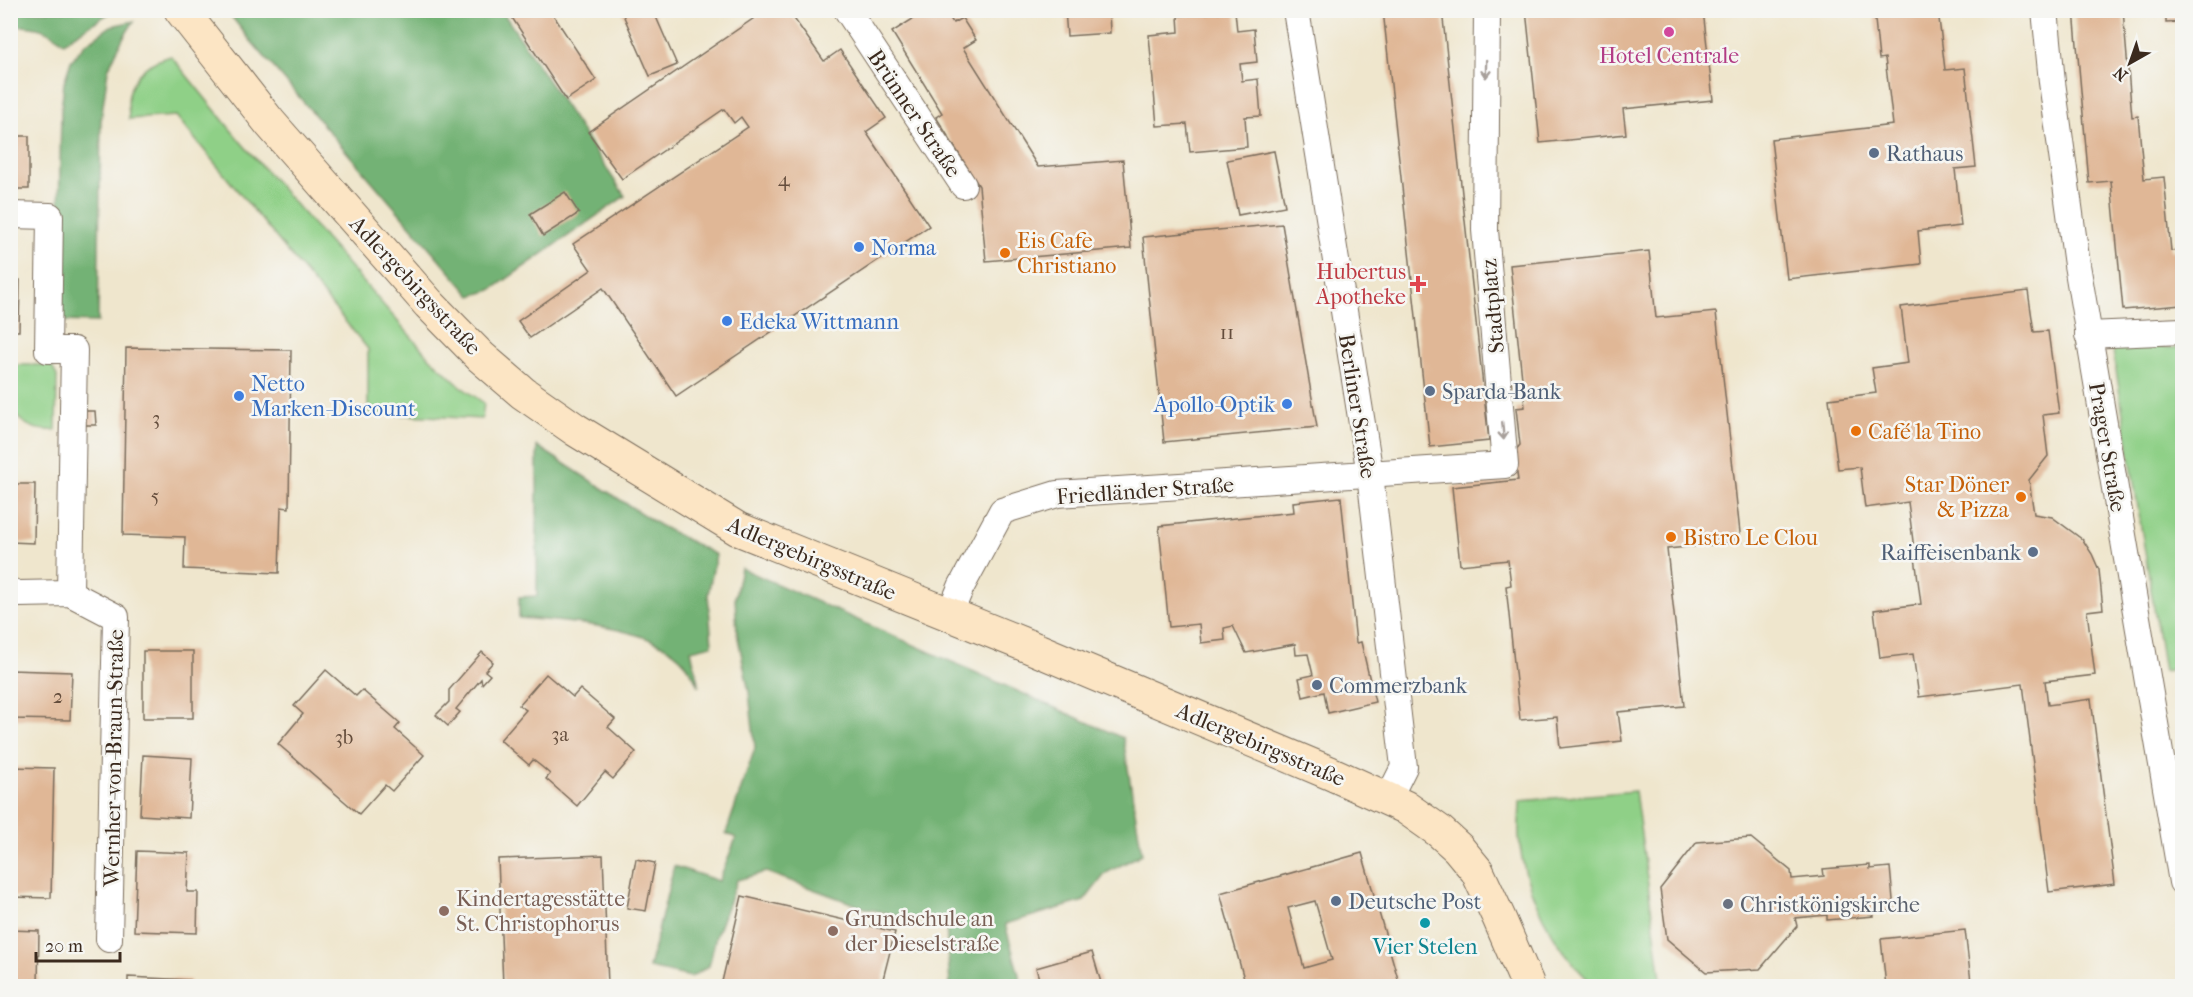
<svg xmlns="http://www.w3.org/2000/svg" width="2193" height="997" font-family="'IM FELL French Canon',serif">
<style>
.green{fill:#8fd087;stroke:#657d52;stroke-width:1.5}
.forest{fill:#73b274;stroke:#576e49;stroke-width:1.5}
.building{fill:#e0b796;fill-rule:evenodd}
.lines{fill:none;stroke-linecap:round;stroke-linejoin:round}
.street-casing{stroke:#7a6c5b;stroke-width:28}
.secondary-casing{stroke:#7a6c5b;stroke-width:35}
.street{stroke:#fff;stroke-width:26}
.secondary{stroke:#fce5c4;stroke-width:33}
.oneway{stroke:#a79f9a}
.hotel-dot{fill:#d1479c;stroke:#f6f6f2;stroke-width:2}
.service-dot{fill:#5c6f8a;stroke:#f6f6f2;stroke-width:2}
.shop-dot{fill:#3f7fe0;stroke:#f6f6f2;stroke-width:2}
.food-dot{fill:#e8710a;stroke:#f6f6f2;stroke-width:2}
.health-dot{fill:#e0444e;stroke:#f6f6f2;stroke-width:2}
.worship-dot{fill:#6b7280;stroke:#f6f6f2;stroke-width:2}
.education-dot{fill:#8d6e63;stroke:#f6f6f2;stroke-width:2}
.culture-dot{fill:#0f9aa8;stroke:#f6f6f2;stroke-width:2}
.labels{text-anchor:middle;stroke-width:5;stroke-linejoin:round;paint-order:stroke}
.number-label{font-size:20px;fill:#644d3c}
.hotel-label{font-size:22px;fill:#b23c85;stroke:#f6f6f2}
.street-label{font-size:22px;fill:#3b2a1e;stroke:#f6f6f2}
.service-label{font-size:22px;fill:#4e5e75;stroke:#f6f6f2;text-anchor:start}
.food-label{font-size:22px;fill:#c56008;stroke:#f6f6f2;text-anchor:start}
.shop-label{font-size:22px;fill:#366cbe;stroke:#f6f6f2;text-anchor:start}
.health-label{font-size:22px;fill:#be3a42;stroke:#f6f6f2;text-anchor:end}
.education-label{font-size:22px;fill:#785e54;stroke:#f6f6f2;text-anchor:start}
.worship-label{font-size:22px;fill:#5b616d;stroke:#f6f6f2;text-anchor:start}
.culture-label{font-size:22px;fill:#0d838f;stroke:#f6f6f2}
</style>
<rect width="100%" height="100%" fill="#f6f6f2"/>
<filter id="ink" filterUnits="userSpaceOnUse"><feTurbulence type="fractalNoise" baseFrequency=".0167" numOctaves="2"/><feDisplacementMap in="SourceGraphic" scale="12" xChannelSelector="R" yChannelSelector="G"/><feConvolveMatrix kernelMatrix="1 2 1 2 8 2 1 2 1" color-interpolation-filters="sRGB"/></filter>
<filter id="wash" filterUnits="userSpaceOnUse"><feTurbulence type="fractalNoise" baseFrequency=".008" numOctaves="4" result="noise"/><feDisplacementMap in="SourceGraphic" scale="24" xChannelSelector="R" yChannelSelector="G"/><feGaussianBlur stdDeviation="1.35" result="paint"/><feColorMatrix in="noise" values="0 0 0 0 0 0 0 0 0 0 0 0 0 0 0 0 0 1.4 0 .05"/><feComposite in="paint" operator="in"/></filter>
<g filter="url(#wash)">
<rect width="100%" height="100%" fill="#efe6cd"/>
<g class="green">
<path d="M171 56 240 141 428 356 460 386 484 403 482 419 368 413V349L176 116 129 119C129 111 127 101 129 94 134 72 151 61 171 56Z"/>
<polygon points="2112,345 2182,348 2182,667 2164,671"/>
<path d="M17 365H51L57 376 56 430C36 432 21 426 11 407V372Z"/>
<path d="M1635 791 1662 986H1594C1554 947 1525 895 1519 839 1518 826 1520 813 1520 801Z"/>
</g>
<g class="forest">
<path d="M17 11H113L74 35 64 43C49 30 37 26 17 26Z"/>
<polygon points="227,11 502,11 625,196 491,290 471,296 250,40"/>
<polygon points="134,21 123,38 108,70 101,120 98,322 57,321 61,111 64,83 71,61 84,45 111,26"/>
<path d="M537 446 659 525 716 555 708 594 712 645 691 650 699 687C695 679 691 670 685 663 654 625 564 622 519 618V597L537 596Z"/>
<polygon points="741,568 1123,738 1142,854 1106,873 1084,901 1005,924 1022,986 950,986 946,925 868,909 766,872 737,880 716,936 709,966 691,977 649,968 674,866 719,881 736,838 726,833 755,748 749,692 737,633 735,597"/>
</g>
<g id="blocks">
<g class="building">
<rect x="10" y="10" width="7" height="16"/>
<polygon points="507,10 550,10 596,80 566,100"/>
<polygon points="621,10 653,10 677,65 650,76"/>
<polygon points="766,10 788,10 824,61 840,50 886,118 866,132 929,226 676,396 603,288 530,338 518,321 591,270 573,244 748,127 741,117 734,123 724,109 622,179 588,132"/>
<polygon points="927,10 933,10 937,16 946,11 953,23 962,18 976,40 963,48 1038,167 1123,160 1131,248 986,261 979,186 936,117 942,113 892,32"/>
<polygon points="1065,10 1109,10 1110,33 1067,36"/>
<polygon points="1383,10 1442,10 1489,441 1430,447"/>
<polygon points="1526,10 1703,10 1713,100 1623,109 1626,134 1540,143"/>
<polygon points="1874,10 1938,10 1945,70 1965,68 1976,167 1955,169 1961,226 1918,231 1921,264 1787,279 1771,139 1893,125 1885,58 1879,59"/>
<polygon points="2074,10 2123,10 2132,117 2138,116 2144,179 2164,177 2171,251 2182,250 2182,305 2123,310 2111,181 2089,183"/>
<polygon points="2166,10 2182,10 2182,22 2166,23"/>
<polygon points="1235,11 1237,31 1254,29 1257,62 1240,64 1242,81 1258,79 1261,116 1245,117 1247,147 1190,152 1187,124 1157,126 1149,35 1179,32 1178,16"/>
<rect x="10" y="136" width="19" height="53"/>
<polygon points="1274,151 1285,206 1238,215 1227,160"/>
<polygon points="565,192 579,213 543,236 530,214"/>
<polygon points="1282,224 1317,427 1164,442 1143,237"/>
<polygon points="1649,251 1656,318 1716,312 1741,542 1667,549 1684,706 1618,712 1622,741 1560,748 1557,717 1520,720 1506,586 1511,585 1508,560 1460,565 1452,487 1518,480 1514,452 1520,445 1516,408 1525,407 1510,265"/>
<polygon points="10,280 20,280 19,331 10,331"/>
<polygon points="2028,291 2034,332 2048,331 2059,413 2043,415 2048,456 2029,480 2034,514 2052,517 2083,540 2092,554 2099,570 2103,609 2087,611 2095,675 2045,681 2048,705 2091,699 2115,884 2049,892 2023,684 1919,697 1913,654 1880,658 1874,610 1921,604 1908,502 1865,508 1860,467 1838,469 1829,399 1876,393 1872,368 1908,363 1901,307"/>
<polygon points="126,348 291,350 289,508 281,507 279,573 184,569 185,537 123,535"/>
<polygon points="84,411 95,411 96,425 84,425"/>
<polygon points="10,484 35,484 34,543 10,542"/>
<polygon points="1341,497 1356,643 1361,642 1375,702 1328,713 1324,692 1303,697 1299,678 1313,675 1308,654 1296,655 1295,644 1246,653 1233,626 1224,628 1225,640 1201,643 1199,624 1169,627 1159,526 1294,512 1293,502"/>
<rect x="143" y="651" width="50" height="67"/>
<polygon points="482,652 493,662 485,671 490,675 482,684 481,679 456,709 460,712 448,726 436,715 449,702 449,690"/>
<polygon points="10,670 72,672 70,720 10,719"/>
<polygon points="326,670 356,696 362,690 400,723 395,729 424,755 392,791 385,785 359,814 278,744 303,714 294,706"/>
<polygon points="546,674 573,697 580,689 615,719 608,727 636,752 613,779 605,772 577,806 546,779 550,774 542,767 533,760 529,765 500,740 526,710 519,705"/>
<polygon points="143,755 192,758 189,818 140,815"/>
<polygon points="10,767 54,768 51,898 10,897"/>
<polygon points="1751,838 1791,871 1792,879 1824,876 1823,869 1870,865 1870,869 1890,867 1894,911 1873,912 1874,916 1827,920 1827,915 1795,918 1797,926 1760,969 1706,972 1667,939 1660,889 1697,842"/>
<polygon points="137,851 189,853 187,892 198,892 197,933 134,931"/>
<path d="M1362 853 1400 986H1246L1220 893ZM1315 901 1332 960 1304 968 1288 908Z"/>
<polygon points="603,855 608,986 503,986 498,859"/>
<polygon points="636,859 655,863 646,911 627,908"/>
<polygon points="742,896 895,932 882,983 872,986 721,986"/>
<polygon points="10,930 39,931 38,986 10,986"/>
<polygon points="1965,930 1971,982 1930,986 1886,986 1881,939"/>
<polygon points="1092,952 1102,986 1041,986 1036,968"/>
<polygon points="128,977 190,980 190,986 128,986"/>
</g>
</g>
</g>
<g filter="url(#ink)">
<use href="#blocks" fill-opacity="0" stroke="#7a6c5b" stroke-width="1.5"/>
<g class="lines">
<defs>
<g id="street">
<polyline points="847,10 963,185"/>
<polyline points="1296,10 1370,474 1404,767 1388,799"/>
<polyline points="2045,10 2052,82 2077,265 2182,882"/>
<polyline points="10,215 50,216 48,350 74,350 70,593"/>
<polyline points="2088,335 2182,331"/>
<polyline points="10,591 18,594 70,593 116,617 109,939"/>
<polyline points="949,615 961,587 1002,511 1057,494 1505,465 1485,230 1487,10"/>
</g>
<polyline id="secondary" points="181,10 270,123 429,304 481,357 523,393 576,430 738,529 1028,646 1330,773 1405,807 1439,831 1458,848 1477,871 1499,918 1527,983"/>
</defs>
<use href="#street" class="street-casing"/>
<use href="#secondary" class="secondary-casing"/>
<use href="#street" class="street"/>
<use href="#secondary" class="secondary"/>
</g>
<defs><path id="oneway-shaft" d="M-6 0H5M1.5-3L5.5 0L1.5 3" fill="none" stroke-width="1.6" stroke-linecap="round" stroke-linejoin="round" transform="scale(1.5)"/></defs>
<g class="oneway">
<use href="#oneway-shaft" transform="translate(1486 69) rotate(91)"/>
<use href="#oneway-shaft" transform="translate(1503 431) rotate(85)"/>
</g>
</g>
<circle class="hotel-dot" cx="1669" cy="32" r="6"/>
<g class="service-dot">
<circle cx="1874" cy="153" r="6"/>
<circle cx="1430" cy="391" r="6"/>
<circle cx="2033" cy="552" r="6"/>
<circle cx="1317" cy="685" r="6"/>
<circle cx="1336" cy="901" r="6"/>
</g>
<g class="shop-dot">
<circle cx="859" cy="247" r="6"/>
<circle cx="727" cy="321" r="6"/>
<circle cx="239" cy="396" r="6"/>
<circle cx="1287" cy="404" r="6"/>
</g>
<g class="food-dot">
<circle cx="1005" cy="253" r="6"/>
<circle cx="1856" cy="431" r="6"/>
<circle cx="2021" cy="497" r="6"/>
<circle cx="1671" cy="537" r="6"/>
</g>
<path class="health-dot" d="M1415 275h6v6h6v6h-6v6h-6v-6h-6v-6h6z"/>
<circle class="worship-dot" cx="1728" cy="904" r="6"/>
<g class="education-dot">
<circle cx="444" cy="911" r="6"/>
<circle cx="833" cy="931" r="6"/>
</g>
<circle class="culture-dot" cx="1425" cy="923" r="6"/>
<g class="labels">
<g class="number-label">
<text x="784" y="186">4</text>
<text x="1227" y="339">11</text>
<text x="156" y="425">3</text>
<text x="155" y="503">5</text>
<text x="58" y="703">2</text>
<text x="560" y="741">3a</text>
<text x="344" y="744">3b</text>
</g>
<g class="hotel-label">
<text x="1669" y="63">Hotel Centrale</text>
</g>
<g class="street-label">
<text transform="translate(915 113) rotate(56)" y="8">Brünner Straße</text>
<text transform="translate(416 285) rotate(47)" y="8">Adlergebirgsstraße</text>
<text transform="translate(1492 306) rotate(-95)" y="8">Stadtplatz</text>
<text transform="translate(1358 406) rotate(81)" y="8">Berliner Straße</text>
<text transform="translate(2108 447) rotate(80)" y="8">Prager Straße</text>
<text transform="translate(1145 490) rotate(-4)" y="8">Friedländer Straße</text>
<text transform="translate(812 558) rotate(23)" y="8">Adlergebirgsstraße</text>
<text transform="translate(1261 744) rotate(23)" y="8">Adlergebirgsstraße</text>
<text transform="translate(113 758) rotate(-89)" y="8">Wernher-von-Braun-Straße</text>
</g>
<g class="service-label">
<text x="1886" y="161">Rathaus</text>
<text x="1442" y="399">Sparda-Bank</text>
<text x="2021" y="560" text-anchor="end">Raiffeisenbank</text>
<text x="1329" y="693">Commerzbank</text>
<text x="1348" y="909">Deutsche Post</text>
</g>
<g class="food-label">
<text x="1017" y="248">Eis Cafe<tspan x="1017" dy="25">Christiano</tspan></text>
<text x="1868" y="439">Café la Tino</text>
<text x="2009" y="492" text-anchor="end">Star Döner<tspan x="2009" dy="25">&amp; Pizza</tspan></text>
<text x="1683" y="545">Bistro Le Clou</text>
</g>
<g class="shop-label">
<text x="871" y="255">Norma</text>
<text x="739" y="329">Edeka Wittmann</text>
<text x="251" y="391">Netto<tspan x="251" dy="25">Marken-Discount</tspan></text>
<text x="1275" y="412" text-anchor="end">Apollo-Optik</text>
</g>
<g class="health-label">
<text x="1406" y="279">Hubertus<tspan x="1406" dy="25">Apotheke</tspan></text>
</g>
<g class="education-label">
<text x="456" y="906">Kindertagesstätte<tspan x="456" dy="25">St. Christophorus</tspan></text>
<text x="845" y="926">Grundschule an<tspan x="845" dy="25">der Dieselstraße</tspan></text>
</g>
<g class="worship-label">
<text x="1740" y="912">Christkönigskirche</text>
</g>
<g class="culture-label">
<text x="1425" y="954">Vier Stelen</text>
</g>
</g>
<rect width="2193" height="997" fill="none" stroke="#f6f6f2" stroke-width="36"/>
<g transform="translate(2130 63) rotate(220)" stroke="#f6f6f2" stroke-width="4.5" paint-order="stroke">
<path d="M0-4.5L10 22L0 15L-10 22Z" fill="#3b2a1e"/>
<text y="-9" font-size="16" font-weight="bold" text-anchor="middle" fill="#3b2a1e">N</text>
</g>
<path d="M36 952v9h84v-9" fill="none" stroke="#3b2a1e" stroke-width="3"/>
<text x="45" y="952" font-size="18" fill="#3b2a1e" stroke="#f6f6f2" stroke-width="4.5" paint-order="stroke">20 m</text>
</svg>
